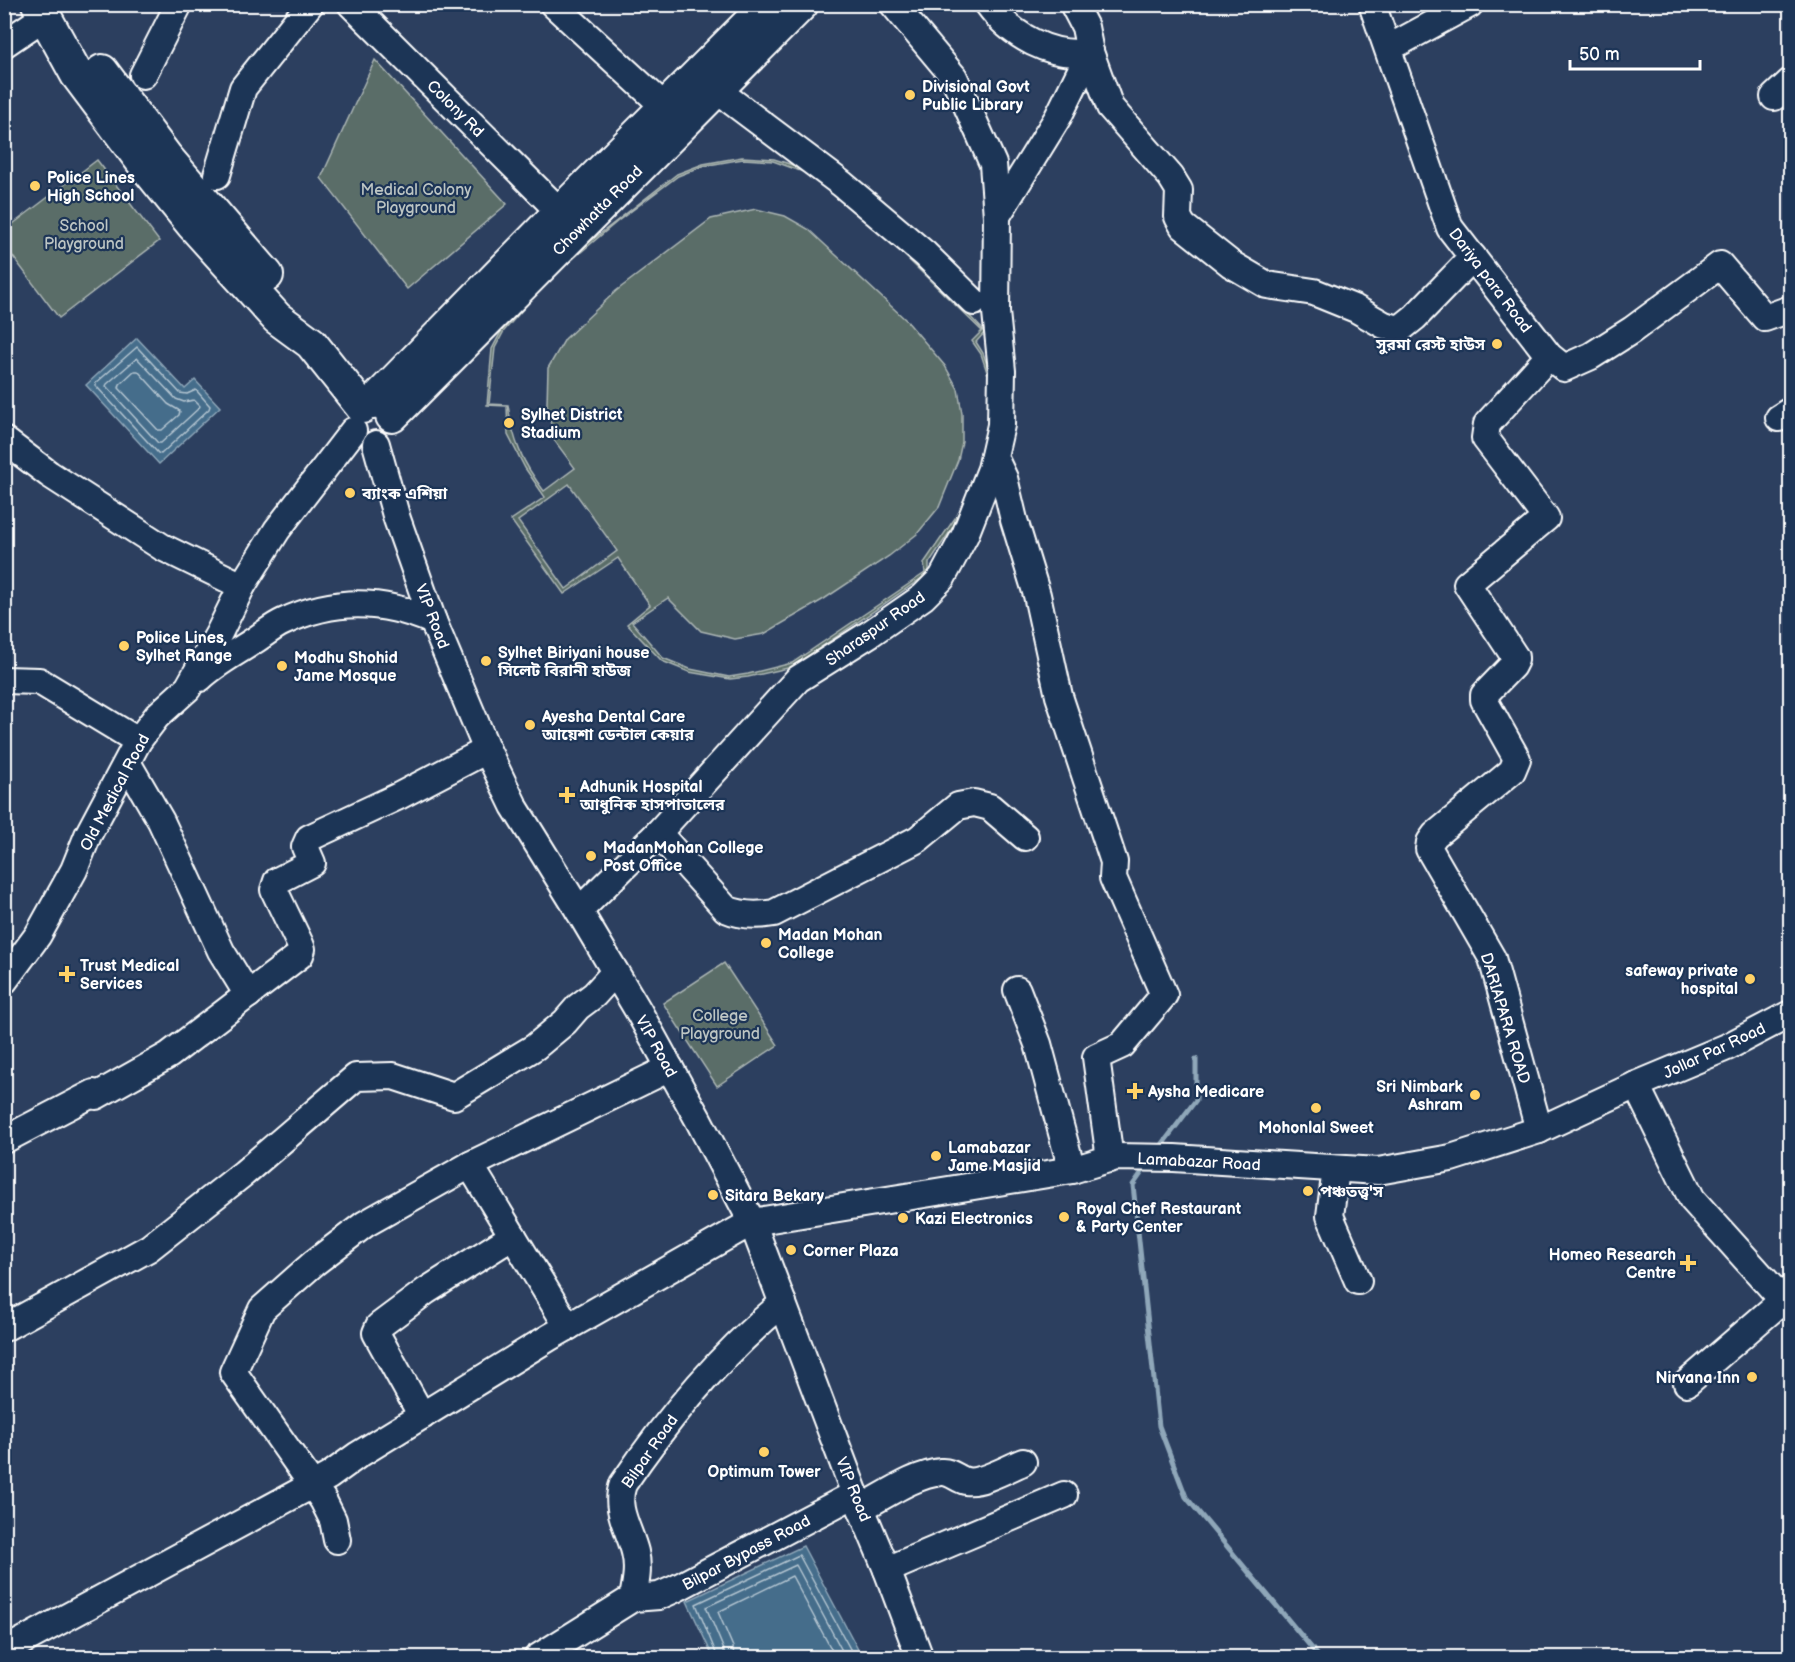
<svg xmlns="http://www.w3.org/2000/svg" width="1795" height="1662" font-family="'Balsamiq Sans','Noto Sans Bengali',sans-serif">
<style>
.park{fill:#5a6d68;stroke:#acb6b4;stroke-width:1.5;fill-rule:evenodd}
.water{fill:#446d8b;stroke:#8fa7b9;stroke-width:1.5}
.lines{fill:none;stroke-linecap:round;stroke-linejoin:round}
.shore{stroke:#b4c5d1;stroke-width:1.5}
.stream{stroke:#8fa7b9;stroke-width:5}
.minor-casing{stroke:#fff;stroke-width:30}
.major-casing{stroke:#fff;stroke-width:36}
.minor{stroke:#1d3557;stroke-width:26}
.major{stroke:#1d3557;stroke-width:32}
.poi-dot{fill:#ffd166;stroke:#1d3557;stroke-width:2}
.labels{text-anchor:middle;stroke-width:4.5;stroke-linejoin:round;paint-order:stroke}
.poi-label{font-size:16px;font-weight:bold;fill:#fff;stroke:#1d3557;text-anchor:start}
.street-label{font-size:16px;fill:#fff;stroke:#1d3557}
.park-label{font-size:16px;fill:#bdc5c3;stroke:#1d3557}
</style>
<rect width="100%" height="100%" fill="#2c3f5f"/>
<filter id="ink" filterUnits="userSpaceOnUse"><feTurbulence type="fractalNoise" baseFrequency=".0167" numOctaves="2"/><feDisplacementMap in="SourceGraphic" scale="12" xChannelSelector="R" yChannelSelector="G"/><feConvolveMatrix kernelMatrix="1 2 1 2 8 2 1 2 1" color-interpolation-filters="sRGB"/></filter>
<g filter="url(#ink)">
<g class="park">
<polygon points="375,60 507,204 407,289 321,178"/>
<path d="M742 157 774 159 808 170 836 188 941 286 985 332 976 342 983 353 993 382 990 445 965 509 929 563V573L792 667 748 677 730 679 689 672 662 661 627 624 650 605 618 558 564 594 511 520 545 497 525 468 508 435 507 406 487 405 492 349 502 330 528 297 578 251 677 174 703 164ZM743 159 773 161 806 173 835 188 982 331 972 341 981 354 990 381 988 443 962 508 924 563 925 573 792 663 748 674 729 677 690 669 663 658 632 622 668 598 701 631 735 639 764 634 824 599 889 556 917 534 939 507 958 460 962 442V414L958 389 945 366 906 320 808 229 785 216 756 209 711 219 616 291 565 339 548 368 547 404 554 440 575 468 544 491C522 462 513 441 508 405L489 404 495 348 504 331 550 278 618 221 678 176 703 166ZM569 484 617 551 566 589 518 521Z"/>
<polygon points="97,160 159,241 59,318 5,246 5,230"/>
<polygon points="724,963 778,1045 717,1086 663,1003"/>
</g>
<g class="water">
<polygon points="137,338 185,389 195,380 220,407 159,464 86,385"/>
<polygon points="803,1546 862,1657 713,1657 687,1601"/>
</g>
<g class="lines">
<g class="shore">
<polygon points="137,347 180,393 187,394 196,390 210,406 209,409 161,454 158,453 96,386 96,383"/>
<polygon points="137,358 176,399 184,402 194,400 200,406 199,408 161,443 158,443 106,386 107,384"/>
<polygon points="134,371 138,371 168,404 180,411 179,415 162,430 158,430 119,388 120,384"/>
<polyline points="718,1658 696,1604 799,1555 855,1658"/>
<polyline points="725,1658 724,1650 706,1607 796,1565 846,1658"/>
<polyline points="734,1658 733,1647 718,1612 792,1576 836,1658"/>
</g>
<g class="stream">
<polyline points="1158,1150 1196,1100 1196,1059"/>
<polyline points="1147,1165 1133,1185 1159,1426 1186,1497 1320,1658"/>
</g>
<defs>
<g id="minor">
<polyline points="351,4 560,212"/>
<polyline points="553,4 666,108"/>
<path d="M988 4C1011 36 1051 58 1090 52L1085 27 1073 4"/>
<polyline points="1372,4 1450,228 1549,356 1564,368 1591,356 1632,330 1720,265 1765,318 1790,309"/>
<polyline points="4,44 44,17"/>
<polyline points="1389,48 1470,4"/>
<polyline points="1090,52 1110,107 1171,177 1179,190 1178,217 1183,226 1231,264 1267,285 1314,292 1356,309 1384,325 1400,329 1415,317 1473,257"/>
<polyline points="143,75 179,4"/>
<polyline points="718,91 842,184 925,254 974,302"/>
<polyline points="1774,97 1790,82"/>
<polyline points="217,175 243,88 310,4"/>
<polyline points="997,216 1058,117 1090,52"/>
<polyline points="1779,418 1790,411"/>
<polyline points="4,440 49,474 162,547 242,586"/>
<polyline points="376,444 397,519 433,621 487,750 514,806 579,911 639,1012 698,1119 752,1222 855,1494 887,1570 920,1658"/>
<polyline points="994,457 1004,478 1014,520 1037,595 1059,696 1114,862 1113,878 1164,995 1122,1045 1096,1057 1110,1159"/>
<path d="M200 678C216 663 234 654 252 642 262 636 272 627 283 622 334 598 382 599 433 621"/>
<polyline points="4,680 39,681 138,741"/>
<polyline points="128,764 161,821 221,951 248,995"/>
<path d="M658 833 726 909C742 916 757 916 774 913L918 839 958 806 974 803 990 807 1025 837"/>
<polyline points="579,911 658,833 798,679 871,633 923,597 942,578 965,535 991,469 1001,425 1002,371 996,312 997,216 993,164 954,77 893,4"/>
<polyline points="4,981 38,935 74,870 88,835 138,741 157,716 188,688 219,633 242,586 277,530 353,431"/>
<polyline points="1017,990 1038,1044 1072,1170"/>
<polyline points="1636,1085 1692,1199 1790,1308"/>
<polyline points="1539,1130 1492,958 1429,849 1430,842 1435,835 1512,771 1517,759 1484,700 1484,695 1512,666 1515,660 1515,657 1467,584 1546,518 1485,438 1487,424 1549,356"/>
<polyline points="4,1140 94,1093 96,1096 169,1055 300,955 302,949 300,944 274,890 277,881 312,863 305,847 309,838 399,796 487,750"/>
<polyline points="470,1165 568,1327"/>
<polyline points="1336,1169 1330,1216 1358,1281"/>
<polyline points="4,1328 149,1248 244,1173 356,1077 393,1076 454,1096 535,1047 565,1022 578,1007 594,995 615,972"/>
<polyline points="1687,1383 1783,1300"/>
<polyline points="422,1416 376,1333 379,1326 426,1291 513,1236"/>
<path d="M861 1508C885 1496 913 1475 941 1472 951 1471 957 1479 966 1481 980 1484 1009 1468 1023 1462"/>
<polyline points="337,1540 333,1520 323,1500 233,1372 262,1309 314,1263 365,1224 470,1165 670,1068"/>
<polyline points="887,1570 1064,1495"/>
<polyline points="633,1598 659,1596 675,1589 855,1494"/>
<polyline points="4,1651 329,1476 358,1455 550,1337 752,1222 1072,1170 1115,1157 1174,1158 1378,1171 1451,1158 1539,1130 1636,1085 1727,1047 1790,1014"/>
<path d="M537 1658 633 1598C636 1582 639 1568 635 1552 629 1528 614 1509 623 1484 669 1416 720 1355 783 1303"/>
</g>
<g id="major">
<polyline points="38,4 77,75 149,171 192,224 277,318 311,343 362,407"/>
<polyline points="102,71 167,158 267,275"/>
<polyline points="373,403 560,212 768,4"/>
<polyline points="392,416 802,4"/>
</g>
</defs>
<use href="#minor" class="minor-casing"/>
<use href="#major" class="major-casing"/>
<use href="#minor" class="minor"/>
<use href="#major" class="major"/>
</g>
</g>
<g class="poi-dot">
<circle cx="910" cy="95" r="6"/>
<circle cx="35" cy="186" r="6"/>
<circle cx="1497" cy="344" r="6"/>
<circle cx="509" cy="423" r="6"/>
<circle cx="350" cy="493" r="6"/>
<circle cx="124" cy="646" r="6"/>
<circle cx="486" cy="661" r="6"/>
<circle cx="282" cy="666" r="6"/>
<circle cx="530" cy="725" r="6"/>
<path d="M564 786h6v6h6v6h-6v6h-6v-6h-6v-6h6z"/>
<circle cx="591" cy="856" r="6"/>
<circle cx="766" cy="943" r="6"/>
<path d="M64 965h6v6h6v6h-6v6h-6v-6h-6v-6h6z"/>
<circle cx="1750" cy="979" r="6"/>
<path d="M1132 1082h6v6h6v6h-6v6h-6v-6h-6v-6h6z"/>
<circle cx="1475" cy="1095" r="6"/>
<circle cx="1316" cy="1108" r="6"/>
<circle cx="936" cy="1156" r="6"/>
<circle cx="1308" cy="1191" r="6"/>
<circle cx="713" cy="1195" r="6"/>
<circle cx="1064" cy="1217" r="6"/>
<circle cx="903" cy="1218" r="6"/>
<circle cx="791" cy="1250" r="6"/>
<path d="M1685 1254h6v6h6v6h-6v6h-6v-6h-6v-6h6z"/>
<circle cx="1752" cy="1377" r="6"/>
<circle cx="764" cy="1452" r="6"/>
</g>
<g class="labels">
<g class="poi-label">
<text x="922" y="92">Divisional Govt<tspan x="922" dy="18">Public Library</tspan></text>
<text x="47" y="183">Police Lines<tspan x="47" dy="18">High School</tspan></text>
<text x="1485" y="350" text-anchor="end">সুরমা রেস্ট হাউস</text>
<text x="521" y="420">Sylhet District<tspan x="521" dy="18">Stadium</tspan></text>
<text x="362" y="499">ব্যাংক এশিয়া</text>
<text x="136" y="643">Police Lines,<tspan x="136" dy="18">Sylhet Range</tspan></text>
<text x="498" y="658">Sylhet Biriyani house<tspan x="498" dy="18">সিলেট বিরানী হাউজ</tspan></text>
<text x="294" y="663">Modhu Shohid<tspan x="294" dy="18">Jame Mosque</tspan></text>
<text x="542" y="722">Ayesha Dental Care<tspan x="542" dy="18">আয়েশা ডেন্টাল কেয়ার</tspan></text>
<text x="580" y="792">Adhunik Hospital<tspan x="580" dy="18">আধুনিক হাসপাতালের</tspan></text>
<text x="603" y="853">MadanMohan College<tspan x="603" dy="18">Post Office</tspan></text>
<text x="778" y="940">Madan Mohan<tspan x="778" dy="18">College</tspan></text>
<text x="80" y="971">Trust Medical<tspan x="80" dy="18">Services</tspan></text>
<text x="1738" y="976" text-anchor="end">safeway private<tspan x="1738" dy="18">hospital</tspan></text>
<text x="1463" y="1092" text-anchor="end">Sri Nimbark<tspan x="1463" dy="18">Ashram</tspan></text>
<text x="1148" y="1097">Aysha Medicare</text>
<text x="1316" y="1133" text-anchor="middle">Mohonlal Sweet</text>
<text x="948" y="1153">Lamabazar<tspan x="948" dy="18">Jame Masjid</tspan></text>
<text x="1320" y="1197">পঞ্চতত্ত্ব'স</text>
<text x="725" y="1201">Sitara Bekary</text>
<text x="1076" y="1214">Royal Chef Restaurant<tspan x="1076" dy="18">&amp; Party Center</tspan></text>
<text x="915" y="1224">Kazi Electronics</text>
<text x="803" y="1256">Corner Plaza</text>
<text x="1676" y="1260" text-anchor="end">Homeo Research<tspan x="1676" dy="18">Centre</tspan></text>
<text x="1740" y="1383" text-anchor="end">Nirvana Inn</text>
<text x="764" y="1477" text-anchor="middle">Optimum Tower</text>
</g>
<g class="street-label">
<text transform="translate(456 108) rotate(45)" y="6">Colony Rd</text>
<text transform="translate(597 210) rotate(-45)" y="6">Chowhatta Road</text>
<text transform="translate(1491 280) rotate(53)" y="6">Dariya para Road</text>
<text transform="translate(433 616) rotate(69)" y="6">VIP Road</text>
<text transform="translate(875 628) rotate(-35)" y="6">Sharaspur Road</text>
<text transform="translate(114 792) rotate(-62)" y="6">Old Medical Road</text>
<text transform="translate(1506 1018) rotate(73)" y="6">DARIAPARA ROAD</text>
<text transform="translate(657 1046) rotate(61)" y="6">VIP Road</text>
<text transform="translate(1714 1050) rotate(-25)" y="6">Jollar Par Road</text>
<text transform="translate(1199 1161) rotate(3)" y="6">Lamabazar Road</text>
<text transform="translate(649 1451) rotate(-55)" y="6">Bilpar Road</text>
<text transform="translate(854 1489) rotate(68)" y="6">VIP Road</text>
<text transform="translate(746 1552) rotate(-28)" y="6">Bilpar Bypass Road</text>
</g>
<g class="park-label">
<text x="416" y="195">Medical Colony<tspan x="416" dy="18">Playground</tspan></text>
<text x="84" y="231">School<tspan x="84" dy="18">Playground</tspan></text>
<text x="720" y="1021">College<tspan x="720" dy="18">Playground</tspan></text>
</g>
</g>
<rect width="1795" height="1662" fill="none" stroke="#1d3557" stroke-width="24"/>
<rect x="12" y="12" width="1771" height="1638" fill="none" stroke="#fff" stroke-width="2" filter="url(#ink)"/>
<path d="M1570 60v9h130v-9" fill="none" stroke="#ffffff" stroke-width="3"/>
<text x="1579" y="60" font-size="18" fill="#ffffff" stroke="#1d3557" stroke-width="4.5" paint-order="stroke">50 m</text>
</svg>
